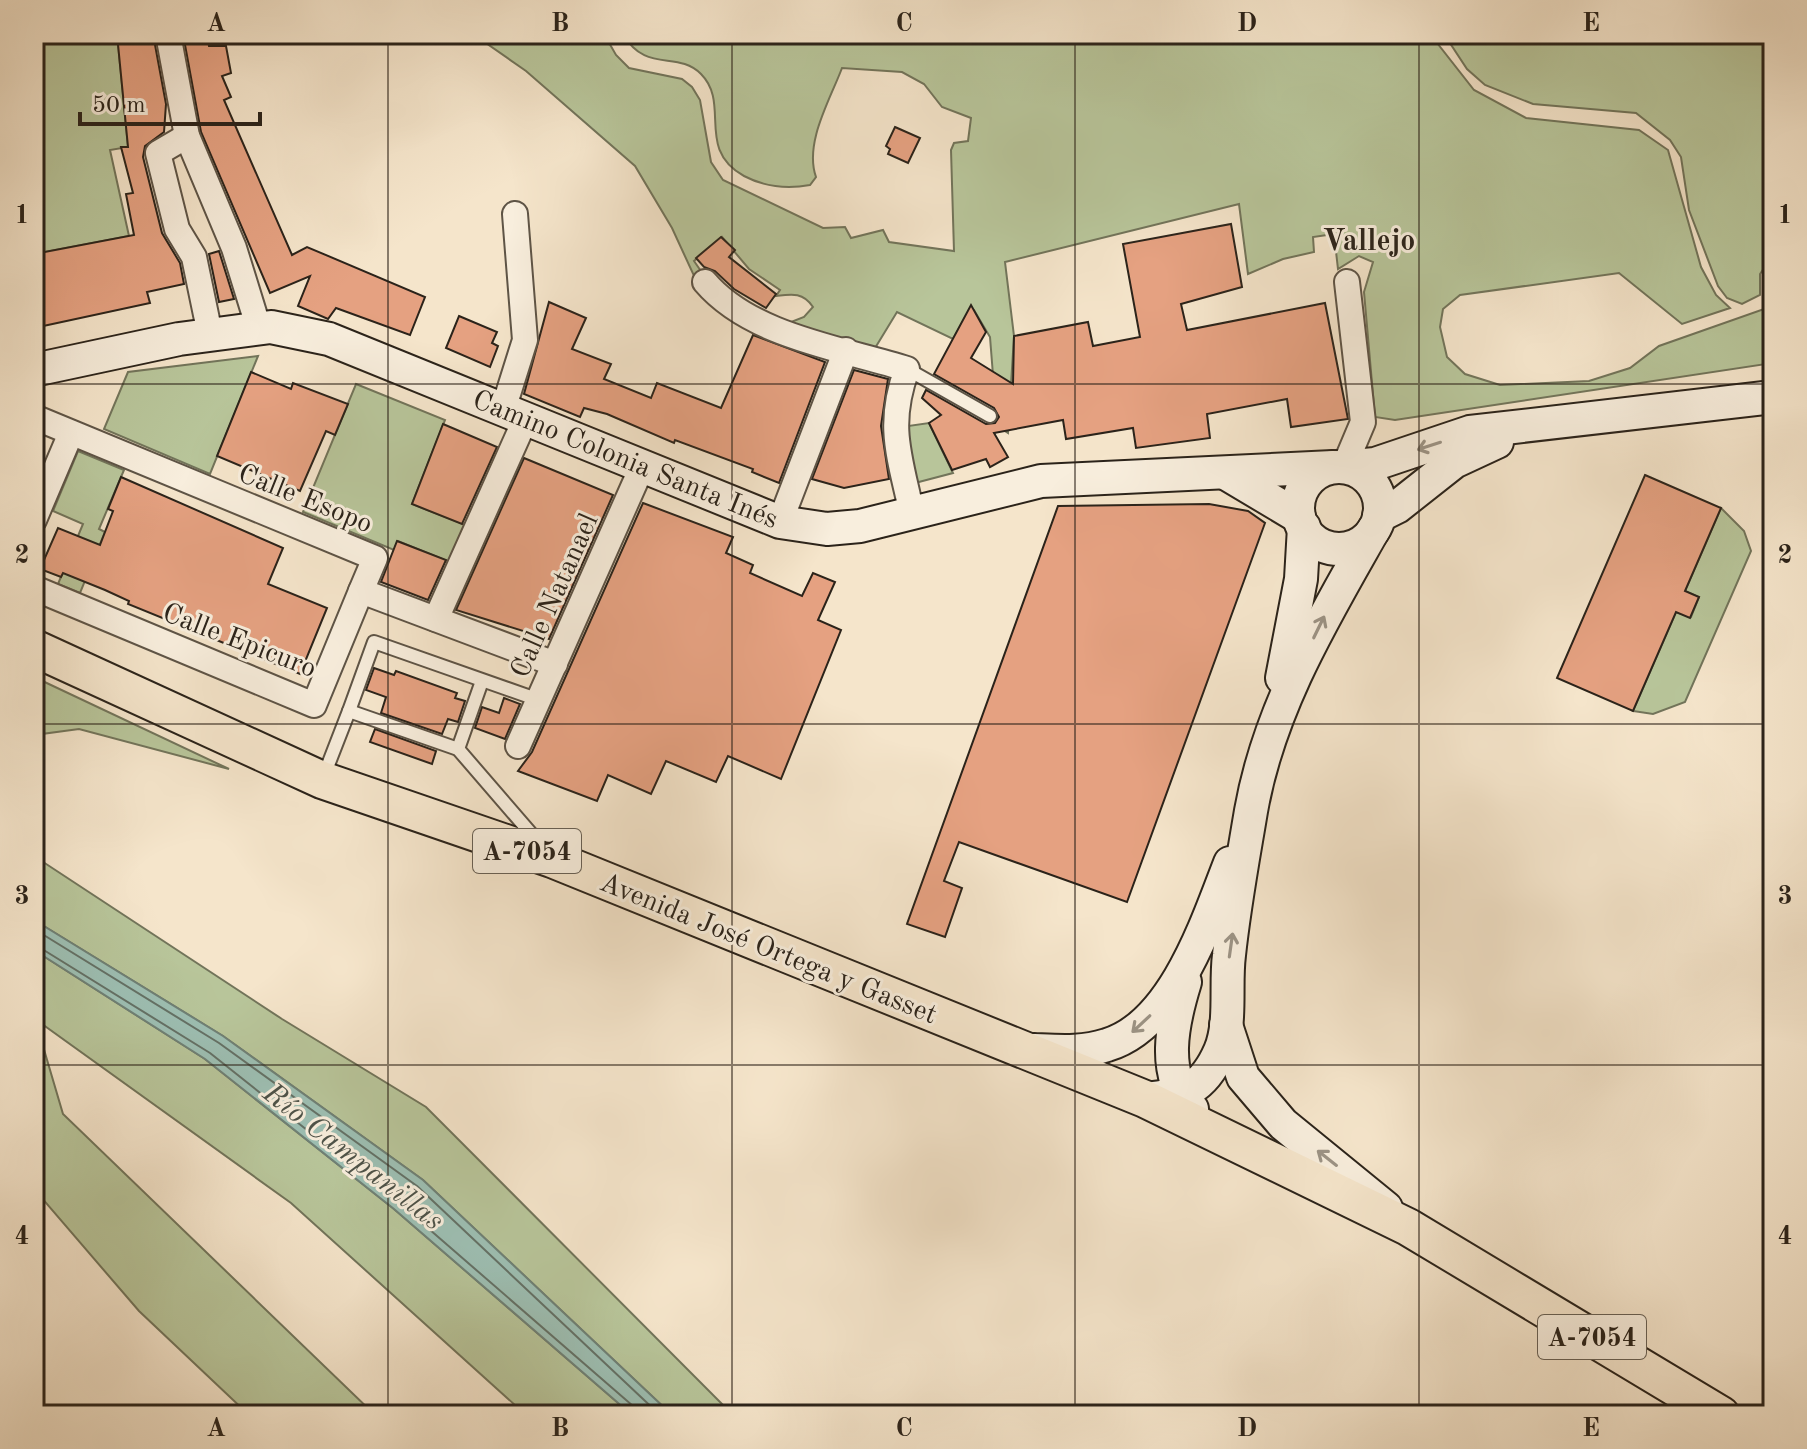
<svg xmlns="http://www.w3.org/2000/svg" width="1807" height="1449" font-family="'Old Standard TT',serif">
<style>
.green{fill:#b8c59a;stroke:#72745a;stroke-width:2}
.water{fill:#9dbfb3;stroke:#6f8176;stroke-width:2}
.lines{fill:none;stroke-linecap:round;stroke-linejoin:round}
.shore{stroke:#647166;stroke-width:2}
.building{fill:#e5a181;stroke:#2b231a;stroke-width:2}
.lane-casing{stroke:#5e5446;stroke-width:16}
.street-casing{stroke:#5e5446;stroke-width:28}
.secondary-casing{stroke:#2b231a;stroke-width:36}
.primary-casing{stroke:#2b231a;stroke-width:40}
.lane{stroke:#f8eedd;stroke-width:12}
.street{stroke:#f8eedd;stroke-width:24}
.secondary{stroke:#f8eedd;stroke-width:32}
.primary{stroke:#f5e5cb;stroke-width:36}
.oneway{stroke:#9c9385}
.grid{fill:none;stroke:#2b231a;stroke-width:2;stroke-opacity:0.55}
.labels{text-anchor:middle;stroke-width:6;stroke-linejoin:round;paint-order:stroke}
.shield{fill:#f8eedd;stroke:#686054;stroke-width:2}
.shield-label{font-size:26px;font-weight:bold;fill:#2b231a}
.street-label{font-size:28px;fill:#2b231a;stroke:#f8eedd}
.neighbourhood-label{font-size:30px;font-weight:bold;fill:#2b231a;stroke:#f8eedd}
.water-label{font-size:30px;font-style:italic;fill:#4d5248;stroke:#f8eedd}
.neatline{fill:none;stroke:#2b231a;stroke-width:3}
.grid-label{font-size:26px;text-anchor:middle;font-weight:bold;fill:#2b231a}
</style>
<rect width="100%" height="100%" fill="#f5e5cb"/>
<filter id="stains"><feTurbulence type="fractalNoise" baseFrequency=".0025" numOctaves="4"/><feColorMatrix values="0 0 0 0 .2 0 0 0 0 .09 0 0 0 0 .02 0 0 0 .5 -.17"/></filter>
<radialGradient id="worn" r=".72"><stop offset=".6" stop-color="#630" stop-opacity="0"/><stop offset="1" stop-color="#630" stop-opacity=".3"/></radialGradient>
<g class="green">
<polygon points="34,34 117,34 128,147 110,150 129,236 34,254"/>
<path d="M473 34H604L616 55 629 68 682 79 692 87 700 100 711 162 723 180 823 228 845 227 851 238 883 230 889 242 954 251 951 150 954 143 968 141 971 118 942 107 924 84 902 72 842 68C830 100 804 143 816 177L810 185C788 189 765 187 744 176 695 149 731 104 701 74 677 50 646 74 623 34H1430L1474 90 1526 118 1639 130 1668 150 1701 267 1716 295 1730 308 1682 324 1619 273 1460 295 1443 309 1440 327 1447 357 1465 374 1500 385 1589 381 1630 368 1659 346 1764 309 1773 310V363L1395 420 1375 417 1364 292 1373 262 1359 256 1338 269 1334 234 1313 237 1314 252 1283 259 1248 274 1239 204 1005 262 1014 336 1008 433 997 426 990 337 974 310 970 309 953 339 897 312 872 353 789 328 791 322 804 317 813 307C803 292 792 294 776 296L780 290 749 269 722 237 694 261 703 274 695 278 672 228 635 166 526 71Z"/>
<polygon points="1444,34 1773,34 1773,255 1760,274 1760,295 1742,304 1727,298 1718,286 1689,210 1681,157 1670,140 1636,113 1533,104 1485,85 1467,69"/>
<polygon points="258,356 210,474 104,429 128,372"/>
<polygon points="356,384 445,420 412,504 466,525 452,563 398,541 394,550 303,512"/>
<polygon points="929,423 953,473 915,483 901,427"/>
<polygon points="78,451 124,470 99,529 105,532 80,593 58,584 83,524 53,511"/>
<polygon points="1721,508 1744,531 1751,551 1685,702 1653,714 1633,711 1676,612 1691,617 1699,597 1685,591"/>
<polygon points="34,677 229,769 79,729 34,735"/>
<polygon points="34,856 282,1019 426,1107 733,1415 672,1415 423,1180 223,1036 34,920"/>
<polygon points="34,950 205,1059 394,1209 632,1415 526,1415 291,1203 35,1019 63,1114 375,1415 249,1415 139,1311 34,1189"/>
</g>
<polygon class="water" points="34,920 223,1036 423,1180 672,1415 632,1415 394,1209 205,1059 34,950"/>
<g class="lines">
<g class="shore">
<polyline points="34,929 219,1043 417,1186 660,1415"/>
<polyline points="34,944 210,1053 399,1203 633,1406 636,1415"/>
</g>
</g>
<g class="building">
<polygon points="117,34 153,34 166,104 164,132 145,146 143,157 162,233 180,263 184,284 147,292 150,303 34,328 34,254 134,235 126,194 133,193 121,147 128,147"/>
<polygon points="183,34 207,34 209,46 226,46 231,73 222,76 231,97 224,100 292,255 307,247 425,297 410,335 336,308 328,319 298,306 310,276 270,293 201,132"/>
<polygon points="895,127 920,138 908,163 888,154 890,149 886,146"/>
<polygon points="1231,224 1242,287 1181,304 1187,330 1325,303 1348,419 1291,427 1287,399 1207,414 1210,438 1136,448 1133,428 1066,439 1063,420 994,433 1008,457 990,467 986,459 952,470 929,423 941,415 922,398 926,390 986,424 995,423 999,417 994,408 934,374 971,305 986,332 971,358 1013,384 1014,336 1088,322 1093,346 1140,337 1123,244"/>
<polygon points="721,237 735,250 729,257 776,294 766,308 734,289 715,271 704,267 696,258"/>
<polygon points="219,251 234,299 219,302 209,254"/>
<polygon points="549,302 586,318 572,349 611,364 604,379 651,398 657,383 721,408 753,335 825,362 779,483 752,472 753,469 675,440 674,443 607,414 584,408 580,417 524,394"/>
<polygon points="459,316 497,332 492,343 498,346 490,367 446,348"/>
<polygon points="854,370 888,379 881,426 889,479 844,488 812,479"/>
<polygon points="251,372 291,389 293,383 348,404 335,435 326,431 300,491 217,456"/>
<polygon points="443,424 497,447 462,524 412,504"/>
<polygon points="524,458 613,495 549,639 456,610"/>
<polygon points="1645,475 1721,508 1685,591 1699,597 1690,618 1676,612 1633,711 1557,678"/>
<polygon points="121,477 283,548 268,584 327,608 300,674 128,604 129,601 105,590 63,573 61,577 40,569 58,528 100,545 113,511 108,509"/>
<polygon points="643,503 733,537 726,553 753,565 750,573 802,596 813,573 835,582 818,620 841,630 781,779 728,756 716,782 666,761 651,794 608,775 597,801 518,771 532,752"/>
<polygon points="1209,504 1248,511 1265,523 1127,902 959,842 944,881 962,888 945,937 907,924 1058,506"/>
<polygon points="397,541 446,560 428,600 381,582"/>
<polygon points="374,668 394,675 396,671 457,693 455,698 465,701 458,722 448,719 442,734 381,713 386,697 366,690"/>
<polygon points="504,698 520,704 505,739 475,728 482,707 499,713"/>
<polygon points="375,729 436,751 432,764 370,742"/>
</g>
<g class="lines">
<defs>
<g id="lane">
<polyline points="907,369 990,416"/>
<polyline points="349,711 374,642 539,700"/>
<polyline points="458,749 482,681"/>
<polyline points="323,778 349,711 458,749 540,844"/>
</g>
<g id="street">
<polyline points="168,34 187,136 234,248 259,329"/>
<polyline points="187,136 158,153 177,229 194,257 210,334"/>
<path d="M705 282C751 336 840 348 907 369 886 426 900 457 912 514"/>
<polyline points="503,410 525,340 515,214"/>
<polyline points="34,417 375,558 361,591 555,664"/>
<polyline points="1344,467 1363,422 1347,282"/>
<polyline points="34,520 71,433"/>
<polyline points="780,522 846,350"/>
<polyline points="34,588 314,705 361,591"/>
<polyline points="436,619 526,418"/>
<polyline points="518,746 642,467"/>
</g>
<g id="secondary">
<polyline points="34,370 179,339 271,327 329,339 780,522 827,529 860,526 1041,481 1333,467"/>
<polyline points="1344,467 1375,464 1470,432 1773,397"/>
<circle cx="1339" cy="508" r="41"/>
<polyline points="1227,474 1299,517"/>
<polyline points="1379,516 1397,507 1454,462 1497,442"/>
<polyline points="1282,678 1301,579 1304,527"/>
<path d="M1185 982C1172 1024 1161 1073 1192 1109"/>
<polyline points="1226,1025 1243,1077 1283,1124 1386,1208"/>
<path d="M1034 1050C1059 1051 1083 1053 1107 1045 1174 1025 1207 922 1230 863"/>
<path d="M1145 1099C1184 1095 1203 1090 1220 1051 1232 1023 1225 985 1229 955 1234 907 1243 859 1251 811 1269 708 1323 619 1374 529"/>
</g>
<polyline id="primary" points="34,648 322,780 552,859 1145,1099 1408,1227 1721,1415"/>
</defs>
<use href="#lane" class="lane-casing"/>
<use href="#street" class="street-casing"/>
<use href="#secondary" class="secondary-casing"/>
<use href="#primary" class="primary-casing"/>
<use href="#lane" class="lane"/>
<use href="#street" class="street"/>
<use href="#secondary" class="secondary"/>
<use href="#primary" class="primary"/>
</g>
<defs><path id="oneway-shaft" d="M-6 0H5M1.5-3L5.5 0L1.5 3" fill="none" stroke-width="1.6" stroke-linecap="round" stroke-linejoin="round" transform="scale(2)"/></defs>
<g class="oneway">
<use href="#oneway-shaft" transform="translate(1429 446) rotate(162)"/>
<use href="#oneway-shaft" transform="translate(1319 627) rotate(-64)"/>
<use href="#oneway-shaft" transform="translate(1231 945) rotate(-82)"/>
<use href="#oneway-shaft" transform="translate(1141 1024) rotate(137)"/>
<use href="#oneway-shaft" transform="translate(1327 1158) rotate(-142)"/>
</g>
<path class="grid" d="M388 34V1415M732 34V1415M1075 34V1415M1419 34V1415M34 384H1773M34 724H1773M34 1065H1773"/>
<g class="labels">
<g class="shield">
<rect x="473" y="829" width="108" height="44" rx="6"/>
<rect x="1538" y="1315" width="108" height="44" rx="6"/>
</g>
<g class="shield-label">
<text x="527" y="860">A-7054</text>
<text x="1592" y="1346">A-7054</text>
</g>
<g class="street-label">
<text transform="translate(626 458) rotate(22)" y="10">Camino Colonia Santa Inés</text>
<text transform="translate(306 497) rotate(22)" y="10">Calle Esopo</text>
<text transform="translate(553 595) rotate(-66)" y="10">Calle Natanael</text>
<text transform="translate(240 639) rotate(21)" y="10">Calle Epicuro</text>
<text transform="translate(769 947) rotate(22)" y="10">Avenida José Ortega y Gasset</text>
</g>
<g class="neighbourhood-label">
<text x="1369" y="250">Vallejo</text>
</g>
<g class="water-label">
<text transform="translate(354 1156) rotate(38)" y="10">Río Campanillas</text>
</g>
</g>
<rect width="1807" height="1449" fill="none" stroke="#f5e5cb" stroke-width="88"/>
<path d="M80 112v12h180v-12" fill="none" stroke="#2b231a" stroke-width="4"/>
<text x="92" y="112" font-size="24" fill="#2b231a" stroke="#f8eedd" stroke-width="6" paint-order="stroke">50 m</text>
<rect x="44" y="44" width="1719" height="1361" class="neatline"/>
<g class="grid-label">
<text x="216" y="31">A</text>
<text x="560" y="31">B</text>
<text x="904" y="31">C</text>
<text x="1247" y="31">D</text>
<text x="1591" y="31">E</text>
<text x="22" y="223">1</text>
<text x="1785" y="223">1</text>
<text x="22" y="563">2</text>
<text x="1785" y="563">2</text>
<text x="22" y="904">3</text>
<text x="1785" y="904">3</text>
<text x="22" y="1244">4</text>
<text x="1785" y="1244">4</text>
<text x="216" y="1436">A</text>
<text x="560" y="1436">B</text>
<text x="904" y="1436">C</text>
<text x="1247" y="1436">D</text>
<text x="1591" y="1436">E</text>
</g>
<rect width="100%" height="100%" filter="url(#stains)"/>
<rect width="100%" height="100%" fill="url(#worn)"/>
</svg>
